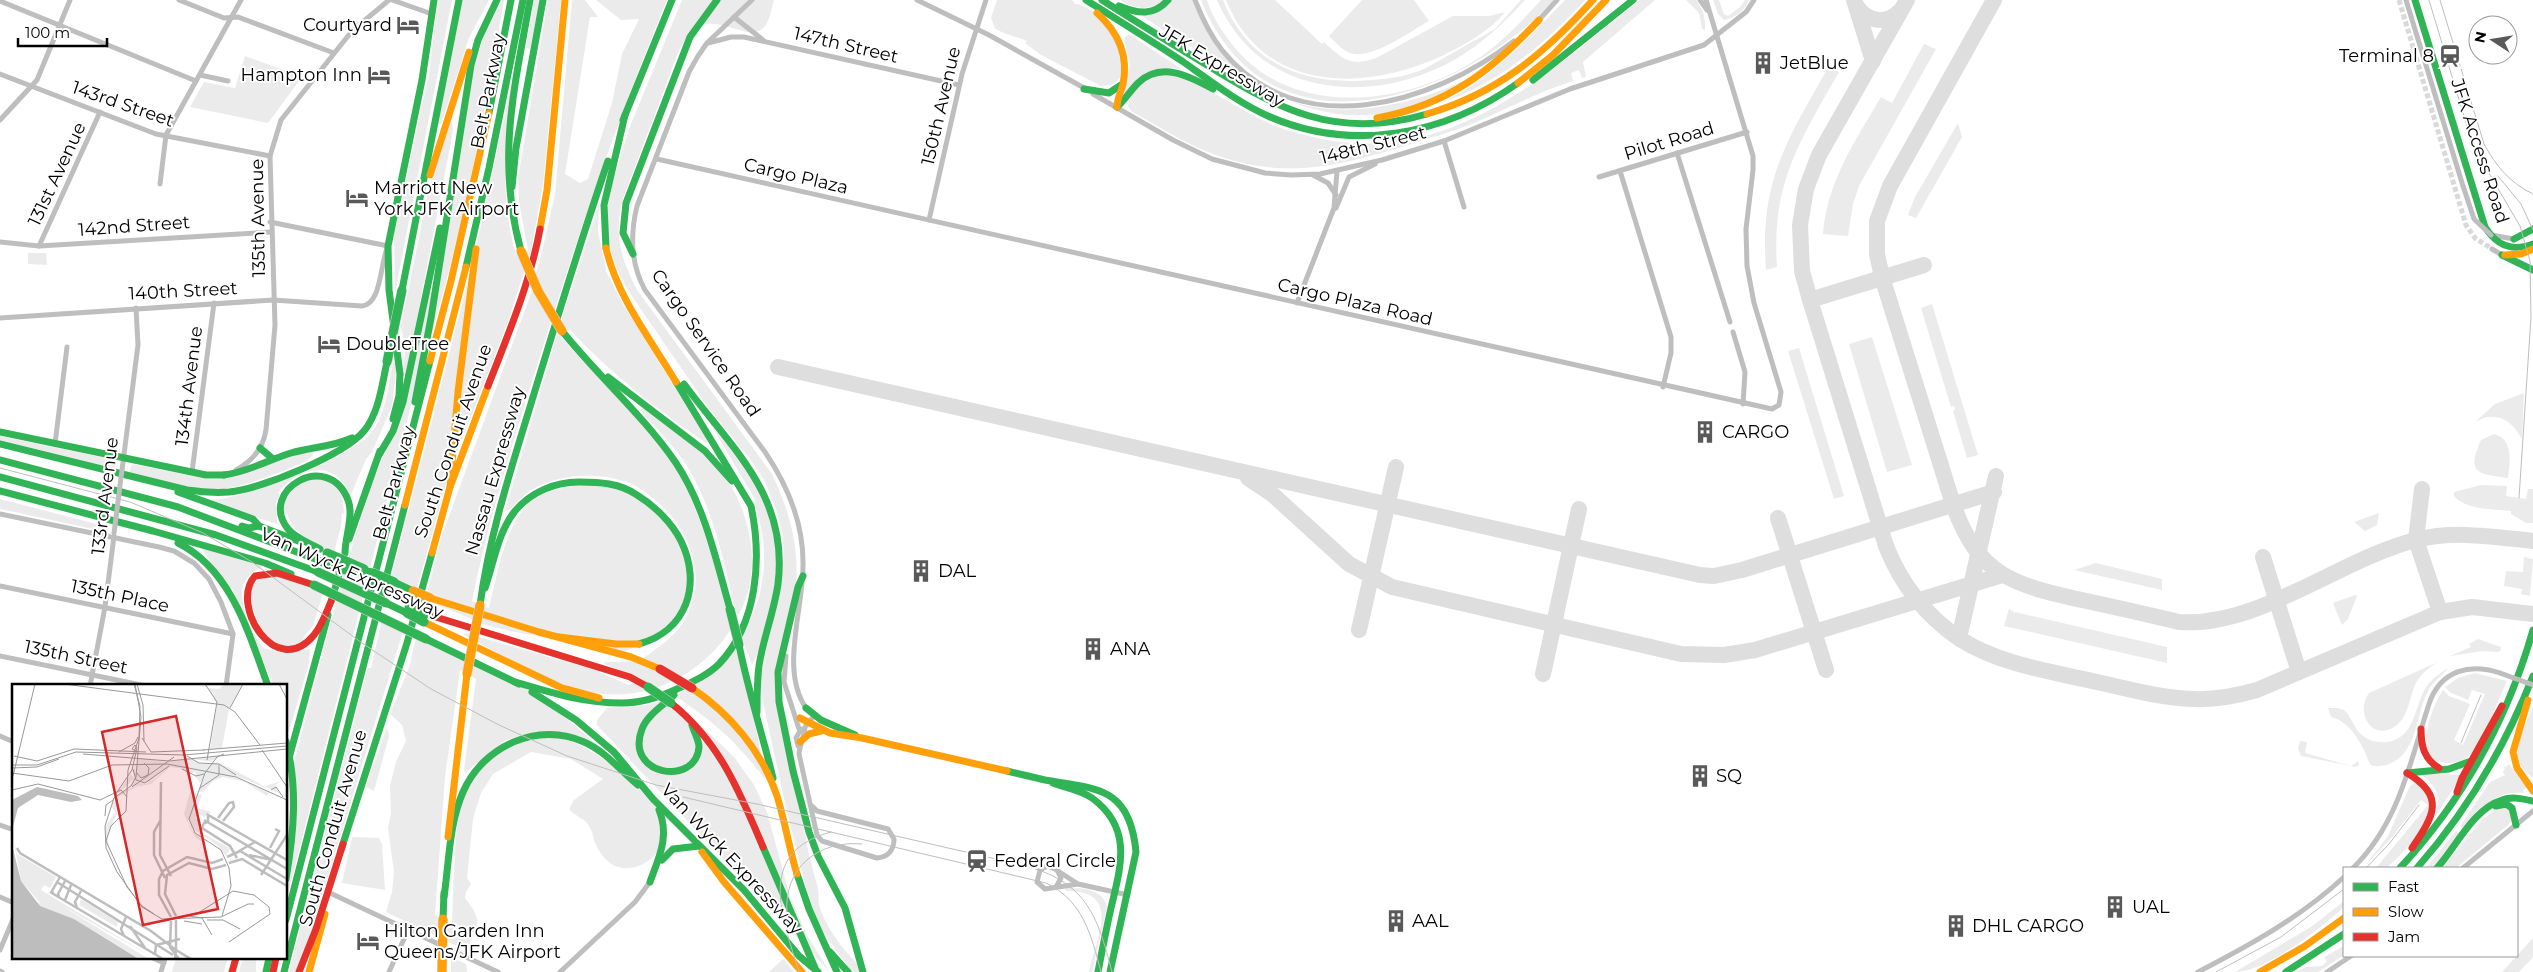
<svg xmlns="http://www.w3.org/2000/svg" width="2533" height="972" font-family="Montserrat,sans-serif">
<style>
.green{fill:#ebebeb}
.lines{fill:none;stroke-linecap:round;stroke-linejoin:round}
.taxiway{stroke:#dedede;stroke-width:16}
.street-tunnel{stroke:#d9d9d9;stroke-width:5;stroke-dasharray:5 2.5;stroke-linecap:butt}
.street{stroke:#bebebe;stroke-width:5}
.fast{stroke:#30b455;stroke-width:7}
.slow{stroke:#ff9f0a;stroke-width:7}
.jam{stroke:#e5322d;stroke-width:7}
.tram{stroke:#bebebe;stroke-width:1}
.fast-bridge-casing{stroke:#dbdbdb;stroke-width:10;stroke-linecap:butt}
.slow-bridge-casing{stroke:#dbdbdb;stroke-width:10;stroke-linecap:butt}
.jam-bridge-casing{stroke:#dbdbdb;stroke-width:10;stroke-linecap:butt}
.street-bridge{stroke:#bebebe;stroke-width:5}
.fast-bridge{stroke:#30b455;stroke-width:9}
.slow-bridge{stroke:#ff9f0a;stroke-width:9}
.jam-bridge{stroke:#e5322d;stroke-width:9}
.labels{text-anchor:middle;stroke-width:4;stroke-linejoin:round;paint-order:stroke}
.poi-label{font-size:18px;fill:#000;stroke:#fff;text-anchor:start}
.street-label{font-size:18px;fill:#000;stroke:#fff}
.inset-river{fill:none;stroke:#bdbdbd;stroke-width:2.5}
.inset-road{fill:none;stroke:#999;stroke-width:1}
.view{fill:#d62828;fill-opacity:0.15;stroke:#d62828;stroke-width:2.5}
.inset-edge{fill:none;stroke:#000;stroke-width:2.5}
</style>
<rect width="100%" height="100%" fill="#fff"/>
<g class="green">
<polygon points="438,0 452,0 395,293 394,235 429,74"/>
<polygon points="461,0 489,0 469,38 441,124 438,124"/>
<path d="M502 0H504C485 115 462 231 429 343L473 71 482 40Z"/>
<polygon points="534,0 540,0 530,49 526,48"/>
<path d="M548 0H561L543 184 531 251 507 324 449 473 416 592 391 579 472 266 512 83C506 142 499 197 516 255L528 250 519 202 518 178Z"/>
<path d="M572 0H585L598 17H590L565 174 580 183 588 179 612 103 622 54 639 19 621 20 596 0H667C619 116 578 234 541 353 515 435 489 517 472 601L489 608C497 575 503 533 526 506 536 494 559 488 574 486 683 474 740 620 621 652L510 631 486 625 433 603 426 597 442 535 529 299 543 247 555 195Z"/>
<path d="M682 0H774C771 9 770 23 762 29 746 42 715 10 692 31 687 35 683 44 679 50L622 201C614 238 621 257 637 290L772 474C791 514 802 556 794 600 791 620 781 639 780 659 778 673 779 691 781 705 783 717 791 716 789 733 797 783 802 836 817 884 820 893 817 903 821 911 831 936 847 954 866 972H852L823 932 811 908 784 799 760 688 761 676 784 562 783 536 777 512 764 480 750 459 708 407 629 292 616 268 608 241 607 212 611 186 629 129Z"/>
<path d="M997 0H1072L1075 4C1106 5 1149 87 1101 86L1041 55 1025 43 1027 41C1015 36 1005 35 994 28H995L991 18Z"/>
<path d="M1120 0H1164C1149 11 1136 10 1120 0Z"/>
<path d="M1172 0H1193C1206 24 1217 48 1236 67 1300 133 1405 111 1476 75 1464 83 1451 94 1438 99 1346 135 1287 107 1210 58 1187 44 1164 31 1142 16Z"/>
<path d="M1201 0H1207C1212 16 1221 30 1231 43 1286 115 1392 108 1464 67 1495 50 1518 25 1541 0H1554C1460 101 1268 166 1201 0Z"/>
<path d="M1217 0H1223C1248 65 1306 86 1371 80 1390 79 1409 76 1426 68L1495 29 1521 0H1525C1504 23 1483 43 1456 59 1371 107 1259 98 1217 0Z"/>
<path d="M1226 0H1275L1322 44 1324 42C1344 61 1353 68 1380 56L1453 16H1489L1505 12C1490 31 1466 44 1444 55 1365 92 1264 94 1226 0Z"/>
<path d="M1362 0H1414L1429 21C1411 31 1370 61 1350 53 1342 50 1335 42 1329 36Z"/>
<path d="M1565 0H1585C1544 45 1497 84 1439 104 1489 82 1527 39 1565 0Z"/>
<path d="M1640 0H1655L1583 62 1586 77 1582 78 1579 70 1571 73 1573 81C1537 92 1504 111 1469 125 1449 133 1428 138 1408 145 1337 167 1281 181 1208 152 1182 142 1157 125 1132 112L1128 106C1130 96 1135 91 1142 84 1149 79 1156 73 1165 73 1171 73 1178 77 1183 79 1217 91 1244 114 1278 127 1301 135 1326 141 1352 143 1468 151 1555 67 1640 0Z"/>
<path d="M1686 0H1696C1703 9 1706 19 1705 30L1702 29 1699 13Z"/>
<path d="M1713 0H1719L1724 14 1728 16 1740 7 1745 0H1749C1745 10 1735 18 1724 20L1718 14Z"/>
<path d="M1129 34 1183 70C1153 63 1144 79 1123 96L1130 64 1124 38Z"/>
<path d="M1924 44 1936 49 1859 186 1853 204 1848 236 1823 234C1827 182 1855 141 1881 97L1892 103Z"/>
<polygon points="245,56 302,77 268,123 190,107 204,82 235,88"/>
<path d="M1829 66 1839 72C1800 141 1771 183 1777 267L1766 270C1759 181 1787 140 1829 66Z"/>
<polygon points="451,120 453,129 451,142 406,375 403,374 405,350 401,326 429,187"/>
<polygon points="1958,123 1962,137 1916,218 1908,215 1915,197"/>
<path d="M599 205 598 231 606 271 621 301 708 441 706 443C657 409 611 374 570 330L561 337C588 369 621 396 648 428 695 484 712 555 730 624L737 616C724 565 715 512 687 466 674 446 656 428 640 410L643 408C676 433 717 456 736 495 750 524 757 559 748 591 730 657 663 704 595 693 551 686 503 655 464 635L465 633 594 670 629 685 642 679 604 664 605 662C614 662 626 662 634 661 643 660 653 651 660 646 714 607 702 538 655 500 648 494 639 487 630 483 597 471 552 473 524 495 519 500 511 511 505 511L563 315Z"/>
<polygon points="28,253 46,253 47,265 28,264"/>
<polygon points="430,292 433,293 417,382 286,902 286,793 343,576 372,482 392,438"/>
<polygon points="1932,304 1978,455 1967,458 1953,411 1955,409 1954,406 1951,407 1921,308"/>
<polygon points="1872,337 1912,465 1887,472 1849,344"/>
<polygon points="1799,348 1844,496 1834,499 1788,351"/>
<path d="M393 363H397L392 406 372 452 366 459 350 497C338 458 299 466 278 493L280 494 276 503 277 524 212 503V500C247 498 345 460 369 435 386 417 388 386 393 363Z"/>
<path d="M2524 393 2522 439C2512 420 2495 410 2475 422L2495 404Z"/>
<path d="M711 425C727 446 748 466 760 488 788 537 776 618 752 665L743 641 736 649 757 733 765 779C736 741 716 724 677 697L663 703 710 734 734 757 754 785 767 812 790 897 807 935 830 972 597 725V720L607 708C619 706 630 707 641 706 655 704 672 698 684 691 752 655 781 574 754 503L756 501Z"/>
<path d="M2494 434C2514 439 2510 462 2508 478 2477 474 2466 473 2481 440Z"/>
<polygon points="0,436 115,460 115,469 0,440"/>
<path d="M312 451 313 455 305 462C269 476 233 494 193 489 172 487 150 478 129 473L132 464 208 479H227L281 459Z"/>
<path d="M318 477C342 483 343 492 344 514L342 513 341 526 334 553C316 544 293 534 287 514H283L285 501 293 487Z"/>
<path d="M2481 485 2507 486 2506 496 2526 499 2528 489H2533V523H2526L2511 514V511C2493 509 2466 510 2454 496V492Z"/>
<polygon points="0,499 108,527 107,532 0,509"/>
<polygon points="2379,513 2377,525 2365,531 2354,522"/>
<path d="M200 546 264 566C257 570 249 573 245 581 235 600 252 632 263 648L284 653 310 649 309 663 289 732 286 727V686H274L232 588 230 590Z"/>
<polygon points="2524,557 2533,559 2530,596 2521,594 2522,589 2504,586 2506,571 2523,572"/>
<polygon points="2096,563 2162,579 2162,590 2074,570"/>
<path d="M284 576 325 587 313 626 303 638 305 642C295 644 285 649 275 644 263 638 247 602 251 590 253 584 257 581 261 578Z"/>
<polygon points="2355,595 2357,596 2348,619 2342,625 2333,603"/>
<polygon points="2009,609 2014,612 2014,615 2015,612 2167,647 2167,663 2004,626"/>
<polygon points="383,615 405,625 309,938 296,972 289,972 368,668 371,668"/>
<path d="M417 631C482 659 546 695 596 745L577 736 526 734 506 740 465 773 464 770 476 679 460 670 445 777 435 915 452 923C454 887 453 834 462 802 473 761 517 733 559 738 587 741 659 796 663 825 664 831 661 838 660 843 658 854 650 861 641 865 618 875 602 861 594 840 593 836 592 830 589 826 585 818 574 816 569 809L574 800 603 779 571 759 531 752 493 774 481 793 473 819 467 878 471 884 466 892 465 898C481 918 481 925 467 947L461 948 386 912 392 892 394 872 388 828 391 813 390 786 396 762 406 741 402 725 390 714 410 665Z"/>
<polygon points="2478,639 2501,647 2501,650 2498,652 2482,651 2450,656 2471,647 2469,644"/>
<path d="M2438 662C2429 667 2421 674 2416 683 2409 697 2409 718 2394 727 2371 741 2355 712 2369 693Z"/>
<path d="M2448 668C2443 676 2433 681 2428 691 2415 715 2418 756 2386 765 2380 766 2376 767 2371 765 2367 760 2367 755 2364 750 2357 736 2347 721 2331 717L2328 708H2338L2344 710C2352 717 2353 728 2362 735 2369 741 2378 743 2387 742 2415 738 2414 708 2425 689 2431 679 2439 674 2448 668Z"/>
<path d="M2475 673 2507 681C2496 704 2487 734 2471 754 2466 760 2457 762 2450 763 2409 766 2431 708 2443 690L2449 696 2470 704 2454 740 2463 745 2485 694 2472 690 2468 700 2451 693 2445 687 2458 678Z"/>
<path d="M2533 707V778C2505 759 2522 732 2533 707Z"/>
<polygon points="387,727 389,736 374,791 366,787"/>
<polygon points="2300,741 2307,742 2305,753 2351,766 2358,761 2359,765 2356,767 2301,756 2298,749"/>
<path d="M2509 764 2527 788 2524 789 2523 793C2494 790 2482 809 2466 830L2460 826 2490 782 2505 775 2503 772 2505 768 2503 765 2506 767Z"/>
<path d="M2420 773 2462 775 2435 817C2441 794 2437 788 2420 773Z"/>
<path d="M2417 781 2427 790C2428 796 2430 804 2430 810 2428 830 2400 855 2387 868H2376L2428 805 2421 800 2392 837 2364 867 2388 836 2410 786Z"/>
<polygon points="2498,807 2510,807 2512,820 2508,825 2456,868 2442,868 2481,821"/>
<polygon points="2456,831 2462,836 2433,868 2426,868"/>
<polygon points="352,837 379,838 382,844 385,890 342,883"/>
<path d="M1065 888C1081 888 1103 888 1107 907L1092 972H1089C1097 937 1122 890 1066 891Z"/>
<path d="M2344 901V907C2321 928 2266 972 2235 972L2311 927Z"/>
<polygon points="2533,938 2533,957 2519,972 2502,972"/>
<polygon points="2344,946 2344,955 2318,972 2297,972 2305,967 2322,966 2327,962 2324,957"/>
<polygon points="451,957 466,964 467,972 451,972"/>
<polygon points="176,958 228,958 224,972 172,972"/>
<polygon points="243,958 256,958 256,972 239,972"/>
<polygon points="783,959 794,972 769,972"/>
</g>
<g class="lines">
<g class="taxiway">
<polyline points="1854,0 1873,61"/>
<path d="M1907 0 1819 155 1806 189 1800 225 1802 271 1810 300 1886 546C1901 584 1926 616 1960 639 2001 665 2050 671 2097 682 2128 689 2160 698 2193 699 2215 700 2236 696 2257 690L2440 612 2472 607 2533 614"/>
<path d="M1994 0 1890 186 1877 221V254L1882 277 1953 504C1978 576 2014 585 2082 600 2114 607 2146 614 2179 622 2258 628 2340 559 2416 540 2455 530 2494 537 2533 541"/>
<path d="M1856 5C1866 22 1887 25 1900 11"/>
<polyline points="1810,300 1924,265"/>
<polyline points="778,367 1700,575 1714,576 1742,570 1994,492"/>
<polyline points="1248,478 1272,494 1349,564 1392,587 1681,654 1724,655 1755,650 2002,575"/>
<polyline points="2422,489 2416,540 2440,612"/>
<polyline points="1778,518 1826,670"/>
<polyline points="2263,557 2299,672"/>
<polyline points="1359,630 1396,467"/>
<polyline points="1959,638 1996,476"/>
<polyline points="1543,674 1579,509"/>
</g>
<polyline class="street-tunnel" points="2399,0 2466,225 2475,238 2492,249"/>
<g class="street">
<polyline points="179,0 224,18 238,17 334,53"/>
<polyline points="392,0 432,14"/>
<path d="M752 0 707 43 698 56 689 72 637 206C630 235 630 263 645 290L765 452C788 486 804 524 803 566 803 611 780 670 806 708"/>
<polyline points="917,0 989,35 1086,89"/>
<path d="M1195 0C1202 18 1210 35 1222 50 1298 144 1432 105 1514 41"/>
<polyline points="1700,0 1707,10"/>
<polyline points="2406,0 2463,186"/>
<polyline points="0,1 196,81"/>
<polyline points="734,17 763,40"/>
<polyline points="1538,21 1557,0"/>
<polyline points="708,43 731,37 744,37 959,85"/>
<polyline points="0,74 156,134 270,156"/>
<polyline points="200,75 228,81"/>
<polyline points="1093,94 1173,140 1212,159 1265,173 1291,175 1320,174 1382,160 1444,141 1570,89 1704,45 1746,12 1754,0"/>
<polyline points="0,120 37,80 70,0"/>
<polyline points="1444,141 1464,207"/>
<polyline points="1677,153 1730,322"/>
<polyline points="657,159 1772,409 1779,405 1781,392 1754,303 1747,266 1746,229 1753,170 1753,156 1706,0"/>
<polyline points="1620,171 1671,337 1671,353 1663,387"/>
<polyline points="1313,175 1328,183 1336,195"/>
<polyline points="1599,177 1747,132"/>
<polyline points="160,184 166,135 241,0"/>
<polyline points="1336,208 1349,177 1375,164"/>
<polyline points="929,220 962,74 986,0"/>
<polyline points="2491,235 2514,239"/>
<polyline points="0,242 39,246 271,232"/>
<polyline points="39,246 100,112"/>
<polyline points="2492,249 2502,255"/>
<polyline points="1297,303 1334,208 1337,171"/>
<path d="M0 318 273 300 362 306C382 304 380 262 388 246L270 222"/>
<polyline points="1733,332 1745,372 1743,404"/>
<polyline points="55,444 67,347"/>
<polyline points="122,470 138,345 136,308"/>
<path d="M236 470C253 461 263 448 266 430L275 325 270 156 281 120 352 31 389 0"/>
<polyline points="192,472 214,303"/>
<polyline points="0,514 159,547 174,551 194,563 209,579 221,602 233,634 226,686"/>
<polyline points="0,586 233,634"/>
<polyline points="0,656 146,686"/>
<polyline points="786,656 784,682 799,729"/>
<polyline points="90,686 105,607 114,536"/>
<polyline points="0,736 14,742"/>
<polyline points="798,746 796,738 801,729"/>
<path d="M812 806 817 811 888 829 894 839C894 850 888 857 877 858L822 841 817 835 799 754C800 744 805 734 805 727L814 716"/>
<polyline points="0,825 14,830"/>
<path d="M2353 868C2400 822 2410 761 2430 701 2442 670 2470 663 2500 673"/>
<polyline points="2463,868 2533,811"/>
<polyline points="1058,871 1078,884 1128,895"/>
<polyline points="1056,887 1061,878 1057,870 1047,866 1040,870 1037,882 1045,889 1078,884"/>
<polyline points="330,893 498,972"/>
<polyline points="0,897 14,903"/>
<polyline points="0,950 14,917"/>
<polyline points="153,958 164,963"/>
<polyline points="0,971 2,972"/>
<polyline points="161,972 165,958"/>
<polyline points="389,972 408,930"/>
<polyline points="560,972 635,902 650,882"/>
<path d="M2198 972C2250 945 2301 917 2344 877"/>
<polyline points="2327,972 2351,956"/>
</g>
<g class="fast">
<path d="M1086 0C1118 20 1150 40 1182 61 1209 80 1237 102 1268 116 1352 153 1445 135 1518 83"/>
<path d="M1102 0C1135 21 1169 42 1202 62 1278 109 1335 141 1427 114"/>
<path d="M2415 0 2485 227C2497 246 2512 252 2533 244"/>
<path d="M1119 6C1138 14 1154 16 1168 0"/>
<polyline points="1533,80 1633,0"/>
<polyline points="1084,89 1109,93 1121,85"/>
<path d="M1117 107C1125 100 1130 91 1138 83 1161 61 1189 76 1213 89"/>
<polyline points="489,113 511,0"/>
<polyline points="623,120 672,0"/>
<polyline points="512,187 516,148 543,0"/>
<polyline points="2514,239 2533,229"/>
<polyline points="606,248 604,205 625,115"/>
<path d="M521 251C496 160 514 90 530 0"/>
<polyline points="633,254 623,233 626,203 690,37 717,0"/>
<polyline points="2502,255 2533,270"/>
<polyline points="466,267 489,168 523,0"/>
<polyline points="402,290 459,0"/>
<path d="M562 331C599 377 643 415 676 463 705 507 716 560 730 609"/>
<polyline points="608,377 705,451 732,481"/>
<path d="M684 384C732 449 789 496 778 584 774 612 763 639 759 666 757 681 757 697 757 712"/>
<polyline points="415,402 431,318 471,65 478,40 497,0"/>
<polyline points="393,419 399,396 400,374 389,290 388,246 422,80 434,0"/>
<polyline points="0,432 206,475 224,475"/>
<path d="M0 444 187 490C201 492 215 493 229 492 261 489 344 455 364 431 379 413 382 384 387 362"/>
<polyline points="260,448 273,459"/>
<polyline points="379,455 393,431 403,402 440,228"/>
<polyline points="0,460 178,507 323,562"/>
<path d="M224 475C248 472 268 460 291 453 312 447 332 447 352 438"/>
<polyline points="0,477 216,535 318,572"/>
<polyline points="0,491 153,531 265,563 291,574"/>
<polyline points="178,492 253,519 259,526 301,542"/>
<polyline points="242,526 249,528 259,526"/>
<polyline points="349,539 380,451"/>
<path d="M178 543C231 569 249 634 268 686"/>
<path d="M320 549C309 543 295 538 288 529 257 490 329 449 348 500 354 515 345 537 345 553"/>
<polyline points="803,576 798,587 778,672 779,702 793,771 809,832 818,856 845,908 863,972"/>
<polyline points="394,582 413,591"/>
<path d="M485 588C494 562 498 532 515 511 531 492 555 482 579 482 599 482 620 483 637 495 655 506 672 523 681 541 702 584 687 631 639 644"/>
<polyline points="332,599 342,564"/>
<polyline points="386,603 407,613"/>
<path d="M480 605C489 537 510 472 530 407 555 325 580 242 608 161"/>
<polyline points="426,639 519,684"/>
<path d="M739 645C748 690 762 733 773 778"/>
<path d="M515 682C552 693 583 703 622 703 642 703 660 697 677 689 692 682 708 675 719 664 758 623 762 558 751 506L676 382"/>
<polyline points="532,692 576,720 614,752 653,799 744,890 799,956 818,972"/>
<path d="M674 695C664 705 647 715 642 729 624 776 696 787 699 747 699 740 694 732 692 725"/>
<polyline points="806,708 821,720 855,735"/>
<path d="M286 741C298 788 294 832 286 879"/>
<polyline points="286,769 328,615"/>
<path d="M1007 771C1019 774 1032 777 1045 780 1098 789 1130 787 1136 852L1110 972"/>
<polyline points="2407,773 2449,769 2471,761"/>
<path d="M1053 783C1066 788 1081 790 1092 798 1133 828 1121 866 1111 908 1106 930 1102 951 1098 972"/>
<polyline points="2496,806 2506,804 2512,808 2516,825"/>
<polyline points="763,847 815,968"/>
<polyline points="341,850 407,643 432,553"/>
<polyline points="662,860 673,849 699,846"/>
<path d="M2400 868C2464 799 2507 721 2533 630"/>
<path d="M2417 868C2468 810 2505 747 2533 676"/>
<path d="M2437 868C2456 847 2473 809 2502 800 2512 796 2523 799 2533 801"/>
<polyline points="797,874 809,909 837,972"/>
<path d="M650 882C659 857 670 836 659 810"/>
<path d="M444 897C449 863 449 824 463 792 483 746 538 721 584 742 605 751 621 771 638 785"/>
<polyline points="443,919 444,893"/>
<polyline points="286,920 430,361"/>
<polyline points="830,952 848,972"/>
<polyline points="266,972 269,958"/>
<polyline points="284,972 405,505"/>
<polyline points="2286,972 2344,934"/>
</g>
<g class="slow">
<path d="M1097 13C1118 32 1129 55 1123 84 1121 92 1117 99 1117 107"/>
<polyline points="1518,83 1553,55 1606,0"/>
<path d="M1427 114C1498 93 1544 54 1593 0"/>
<path d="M1377 118C1448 105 1491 71 1539 20"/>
<polyline points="430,175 469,52"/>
<polyline points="540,229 547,190 565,0"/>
<path d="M606 248C617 297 651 340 676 382"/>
<polyline points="2505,255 2521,254 2533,249"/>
<polyline points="430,361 451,281 489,113"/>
<polyline points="450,487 458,392 476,249"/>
<polyline points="405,505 466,267"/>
<polyline points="432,553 450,487 488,386"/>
<polyline points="430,598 539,632 631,657 660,669"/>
<polyline points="424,622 562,688 599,698"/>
<polyline points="559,637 616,644 639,644"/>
<path d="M692 688C730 714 762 751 777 796 785 821 789 848 797 874"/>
<polyline points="2528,700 2513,752 2517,768 2533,791"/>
<polyline points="800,718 830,733 862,738 1007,771"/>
<polyline points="800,742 809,734 821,731"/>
<polyline points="448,837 467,674"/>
<polyline points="702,852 724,882 802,972"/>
<polyline points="309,972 325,914"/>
<polyline points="2260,972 2305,946 2344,918"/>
</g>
<g class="jam">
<path d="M488 386C508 335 530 283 540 229"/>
<path d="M314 585 277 573 255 576C229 605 276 681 314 635 323 624 327 610 333 597"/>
<polyline points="426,614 630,677 648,687"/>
<path d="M671 703C719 741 740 792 763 847"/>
<path d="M2421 729C2421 746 2424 759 2439 768"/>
<path d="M2407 773C2446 796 2434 816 2412 848"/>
<polyline points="2457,792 2462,778 2502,706"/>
<polyline points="232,972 236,958"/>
<polyline points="273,972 276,958"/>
<polyline points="299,972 316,929 343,844"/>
</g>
<g class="tram">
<polyline points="2429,0 2469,133 2480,158 2520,226 2530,261 2531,317 2519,498"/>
<path d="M2440 0 2484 144C2496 166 2510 183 2533 194"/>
<polyline points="2498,176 2521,204 2533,230"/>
<path d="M0 468 130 502 203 533 252 562 362 643 431 689 499 725 567 756 656 785 757 804 1022 865C1085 881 1097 913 1112 972"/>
<polyline points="2461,743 2481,695"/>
<path d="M683 797 1046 883C1083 901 1091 934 1101 972"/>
<polyline points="2366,868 2389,844 2419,805"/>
<path d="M787 914C783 868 818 840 862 844"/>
<path d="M799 972C783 919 754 852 831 832"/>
<polyline points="2216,972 2281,937 2344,889"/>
</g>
<defs>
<g id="fast-bridge">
<polyline points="387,362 402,290"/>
<polyline points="327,553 364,569"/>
<polyline points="323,562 339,569 373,573 394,582"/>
<polyline points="318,572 386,603"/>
<polyline points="314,585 426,639"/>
<polyline points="409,607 426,614"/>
<polyline points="730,609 739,645"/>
<polyline points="407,613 424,622"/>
<polyline points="648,687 671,703"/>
</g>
<g id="slow-bridge">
<polyline points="521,251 538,291 562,331"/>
<polyline points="413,591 430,598"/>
<polyline points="467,674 480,605"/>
<polyline points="442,972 443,919"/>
</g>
<polyline id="jam-bridge" points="660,669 692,688"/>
</defs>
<use href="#fast-bridge" class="fast-bridge-casing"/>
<use href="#slow-bridge" class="slow-bridge-casing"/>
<use href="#jam-bridge" class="jam-bridge-casing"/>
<g class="street-bridge">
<polyline points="2463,186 2474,219 2491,235"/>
<polyline points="114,533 122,470"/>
<polyline points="2500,673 2533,685"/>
</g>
<use href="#fast-bridge" class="fast-bridge"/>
<use href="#slow-bridge" class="slow-bridge"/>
<use href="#jam-bridge" class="jam-bridge"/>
</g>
<defs>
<symbol id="hotel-bare" viewBox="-9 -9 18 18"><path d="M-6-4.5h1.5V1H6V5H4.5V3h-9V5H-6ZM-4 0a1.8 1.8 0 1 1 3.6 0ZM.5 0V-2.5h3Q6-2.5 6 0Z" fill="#595959" stroke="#fff" stroke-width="2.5" paint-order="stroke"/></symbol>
<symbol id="station-bare" viewBox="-9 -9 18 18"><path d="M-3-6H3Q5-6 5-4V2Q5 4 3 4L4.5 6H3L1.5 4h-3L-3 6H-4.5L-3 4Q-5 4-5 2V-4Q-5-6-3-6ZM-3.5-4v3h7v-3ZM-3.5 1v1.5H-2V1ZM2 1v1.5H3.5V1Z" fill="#595959" stroke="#fff" stroke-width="2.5" paint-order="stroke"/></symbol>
<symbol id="building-bare" viewBox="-9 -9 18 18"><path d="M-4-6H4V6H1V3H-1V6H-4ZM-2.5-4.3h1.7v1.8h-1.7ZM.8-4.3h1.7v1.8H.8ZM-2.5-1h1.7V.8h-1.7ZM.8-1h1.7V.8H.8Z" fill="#595959" stroke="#fff" stroke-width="2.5" paint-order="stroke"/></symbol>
</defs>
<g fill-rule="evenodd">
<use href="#hotel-bare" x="392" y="9" width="32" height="32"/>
<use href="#station-bare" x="2434" y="40" width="32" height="32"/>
<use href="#building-bare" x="1747" y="47" width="32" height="32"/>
<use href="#hotel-bare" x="363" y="59" width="32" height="32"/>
<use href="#hotel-bare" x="341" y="182" width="32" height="32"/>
<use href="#hotel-bare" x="313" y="328" width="32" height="32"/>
<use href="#building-bare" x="1689" y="416" width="32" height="32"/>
<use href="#building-bare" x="905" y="555" width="32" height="32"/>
<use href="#building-bare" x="1077" y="633" width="32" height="32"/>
<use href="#building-bare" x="1684" y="760" width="32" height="32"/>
<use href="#station-bare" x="961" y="845" width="32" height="32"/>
<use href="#building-bare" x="2099" y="891" width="32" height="32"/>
<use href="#building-bare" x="1380" y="905" width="32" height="32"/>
<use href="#building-bare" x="1940" y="910" width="32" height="32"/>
<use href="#hotel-bare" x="352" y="925" width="32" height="32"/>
</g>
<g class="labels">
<g class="poi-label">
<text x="392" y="31" text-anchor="end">Courtyard</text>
<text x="2434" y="62" text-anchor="end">Terminal 8</text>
<text x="1780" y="69">JetBlue</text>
<text x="362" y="81" text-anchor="end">Hampton Inn</text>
<text x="374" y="194">Marriott New<tspan x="374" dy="21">York JFK Airport</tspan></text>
<text x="346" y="350">DoubleTree</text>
<text x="1722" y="438">CARGO</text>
<text x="938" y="577">DAL</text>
<text x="1110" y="655">ANA</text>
<text x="1716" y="782">SQ</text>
<text x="994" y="867">Federal Circle</text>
<text x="2132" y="913">UAL</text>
<text x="1412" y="927">AAL</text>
<text x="1972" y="932">DHL CARGO</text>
<text x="384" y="937">Hilton Garden Inn<tspan x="384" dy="21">Queens/JFK Airport</tspan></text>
</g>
<g class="street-label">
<text transform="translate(846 45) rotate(13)" y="6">147th Street</text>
<text transform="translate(1222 66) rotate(31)" y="6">JFK Expressway</text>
<text transform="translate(488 91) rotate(-79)" y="6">Belt Parkway</text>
<text transform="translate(123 104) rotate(19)" y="6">143rd Street</text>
<text transform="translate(941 106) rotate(-77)" y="6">150th Avenue</text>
<text transform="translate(1669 141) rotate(-17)" y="6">Pilot Road</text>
<text transform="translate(1373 145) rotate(-14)" y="6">148th Street</text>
<text transform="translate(2480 151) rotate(72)" y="6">JFK Access Road</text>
<text transform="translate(57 174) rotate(-65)" y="6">131st Avenue</text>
<text transform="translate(796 176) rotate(13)" y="6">Cargo Plaza</text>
<text transform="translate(258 218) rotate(-91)" y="6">135th Avenue</text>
<text transform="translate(134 226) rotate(-4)" y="6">142nd Street</text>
<text transform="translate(183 291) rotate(-3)" y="6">140th Street</text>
<text transform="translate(1355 302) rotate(13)" y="6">Cargo Plaza Road</text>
<text transform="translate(706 343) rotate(55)" y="6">Cargo Service Road</text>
<text transform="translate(189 386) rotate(-83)" y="6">134th Avenue</text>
<text transform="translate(453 441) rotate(-71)" y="6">South Conduit Avenue</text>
<text transform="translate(495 471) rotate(-74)" y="6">Nassau Expressway</text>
<text transform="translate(394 483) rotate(-75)" y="6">Belt Parkway</text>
<text transform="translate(105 496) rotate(-83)" y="6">133rd Avenue</text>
<text transform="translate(352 573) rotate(24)" y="6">Van Wyck Expressway</text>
<text transform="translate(120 596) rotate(12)" y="6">135th Place</text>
<text transform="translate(76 657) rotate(12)" y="6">135th Street</text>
<text transform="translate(333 828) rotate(-74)" y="6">South Conduit Avenue</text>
<text transform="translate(732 859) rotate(47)" y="6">Van Wyck Expressway</text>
</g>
</g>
<g transform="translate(12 684)">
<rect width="275" height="275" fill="#fff"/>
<path d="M212 0H230L217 25 210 64 198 66 205 21 196 4 207 5ZM209 72 199 77 208 79 253 102 270 97 263 101 268 110 243 97 258 106 235 96 214 90 257 108 255 112 233 98 211 93 201 97 191 108 180 107H187L194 89 188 99 183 92 184 88 175 91 173 85 158 83 139 100 124 103 104 114 105 130H114L104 131 96 152 97 168 94 155 96 166 118 208 131 224 145 233 130 223 118 208 96 167 93 153V143L103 128 99 121 108 109 127 101 117 103 121 99 122 95 104 111 119 90 125 98 134 100 144 94 155 83 137 98H128L124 95 121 89 124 78 123 92 126 74 154 78 179 75 189 80 205 79 218 88 207 79 181 75ZM178 108 190 111 185 124 199 128 192 133 186 129 183 134 189 138 186 142 188 148 216 163 218 165 214 172 205 161 180 144 177 135 183 110 176 138 181 148 194 158 192 161 190 163 192 159 184 154 179 146 172 130ZM0 148 5 170 44 193 38 204 32 201 29 206 143 275 45 219 137 275H128L62 235 33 224 0 275 8 210 29 220 9 197ZM69 215 106 238 105 243 67 221Z" fill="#ebebeb"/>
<path d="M25 103 66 112 70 116 59 118 26 111 6 124 0 146V116ZM0 161 9 197 28 222 62 235 127 275H0Z" fill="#bdbdbd"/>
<path class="inset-river" d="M149 98 148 171 159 192M206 134 217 119 221 118 222 123 211 137M192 136 275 185M148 137 142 148V171L153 194M5 164 8 169 139 247 164 266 163 275M258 164 267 147 263 145M227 167 243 158M237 171 260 176M215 173 228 167 275 195M225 174 218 162 190 144 192 139 196 138V131L275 176M217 179 230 175 275 202M249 191 275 151M45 198 161 271M38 208 151 275M41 210 40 207 48 193M47 213 46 210 53 197M53 216 59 201M65 224 63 218 69 207M164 232 153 210 155 191 177 179 200 185 214 181M159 233 147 211V195L151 187 175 173 200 179 211 175M164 236V266L179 275M159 237 158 263 167 275M118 242 133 264M112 252 109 245 114 233M143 270 144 261 168 255"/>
<path class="inset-road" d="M52 0 212 21 223 28 248 61M122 0 128 22 127 54 116 86 114 127 99 142 94 157 115 203 130 222 142 230M123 0 129 33 124 93 119 102 102 114 93 142 94 164 105 188 130 223 150 235 209 233 236 220H242M125 0 131 21 132 57M193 0 205 18 195 76M267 0 275 15M218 24 231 0M130 54 139 68 192 66M191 66 275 59M250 66 275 103M107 68 123 59 126 53M71 70 157 77 275 65M2 72 25 77 62 65 134 68M175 72 187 79 207 80 224 91M0 81H25L64 68 172 71 275 62M0 84 25 83 47 75M121 85 124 96 133 99 157 82M170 85 184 92 192 90M0 89 57 97 100 81 155 80 224 93 275 116M125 89 129 94 136 91 137 84 132 79M1 92 23 0M120 103 162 73M188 104 207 91V81M0 106 26 100 88 116 109 106 115 113M259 106 264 103 271 113M103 111 120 86 125 64 123 61 120 65 124 67M93 132 94 121 101 116M177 232 190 234 200 251M210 232 219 202 217 184 209 166 183 149 177 135 193 89 205 73 212 70M167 233 186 229 221 207 242 211 257 223 258 230 217 258M195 236H211L228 245M172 237 190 240"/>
<path class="view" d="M164 32 206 225 131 241 90 48Z"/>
<rect width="275" height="275" class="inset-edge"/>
</g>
<rect x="2343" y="867" width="175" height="90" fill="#ffffff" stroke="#999999"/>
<rect x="2353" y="883" width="25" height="8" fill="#30b455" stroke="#999999"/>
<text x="2388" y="892" font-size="15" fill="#000000">Fast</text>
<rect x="2353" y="908" width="25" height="8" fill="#ff9f0a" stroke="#999999"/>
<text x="2388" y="917" font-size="15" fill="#000000">Slow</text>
<rect x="2353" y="933" width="25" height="8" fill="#e5322d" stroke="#999999"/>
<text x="2388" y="942" font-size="15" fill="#000000">Jam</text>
<g transform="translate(2493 40) rotate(282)"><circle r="24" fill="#ffffff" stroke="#999999"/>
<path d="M0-4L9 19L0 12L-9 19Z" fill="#595959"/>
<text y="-8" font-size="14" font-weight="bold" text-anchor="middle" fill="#000000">N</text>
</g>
<path d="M18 38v8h89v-8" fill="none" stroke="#000000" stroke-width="2.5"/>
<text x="25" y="38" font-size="15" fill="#000000" stroke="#ffffff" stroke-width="4" paint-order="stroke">100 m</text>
</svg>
